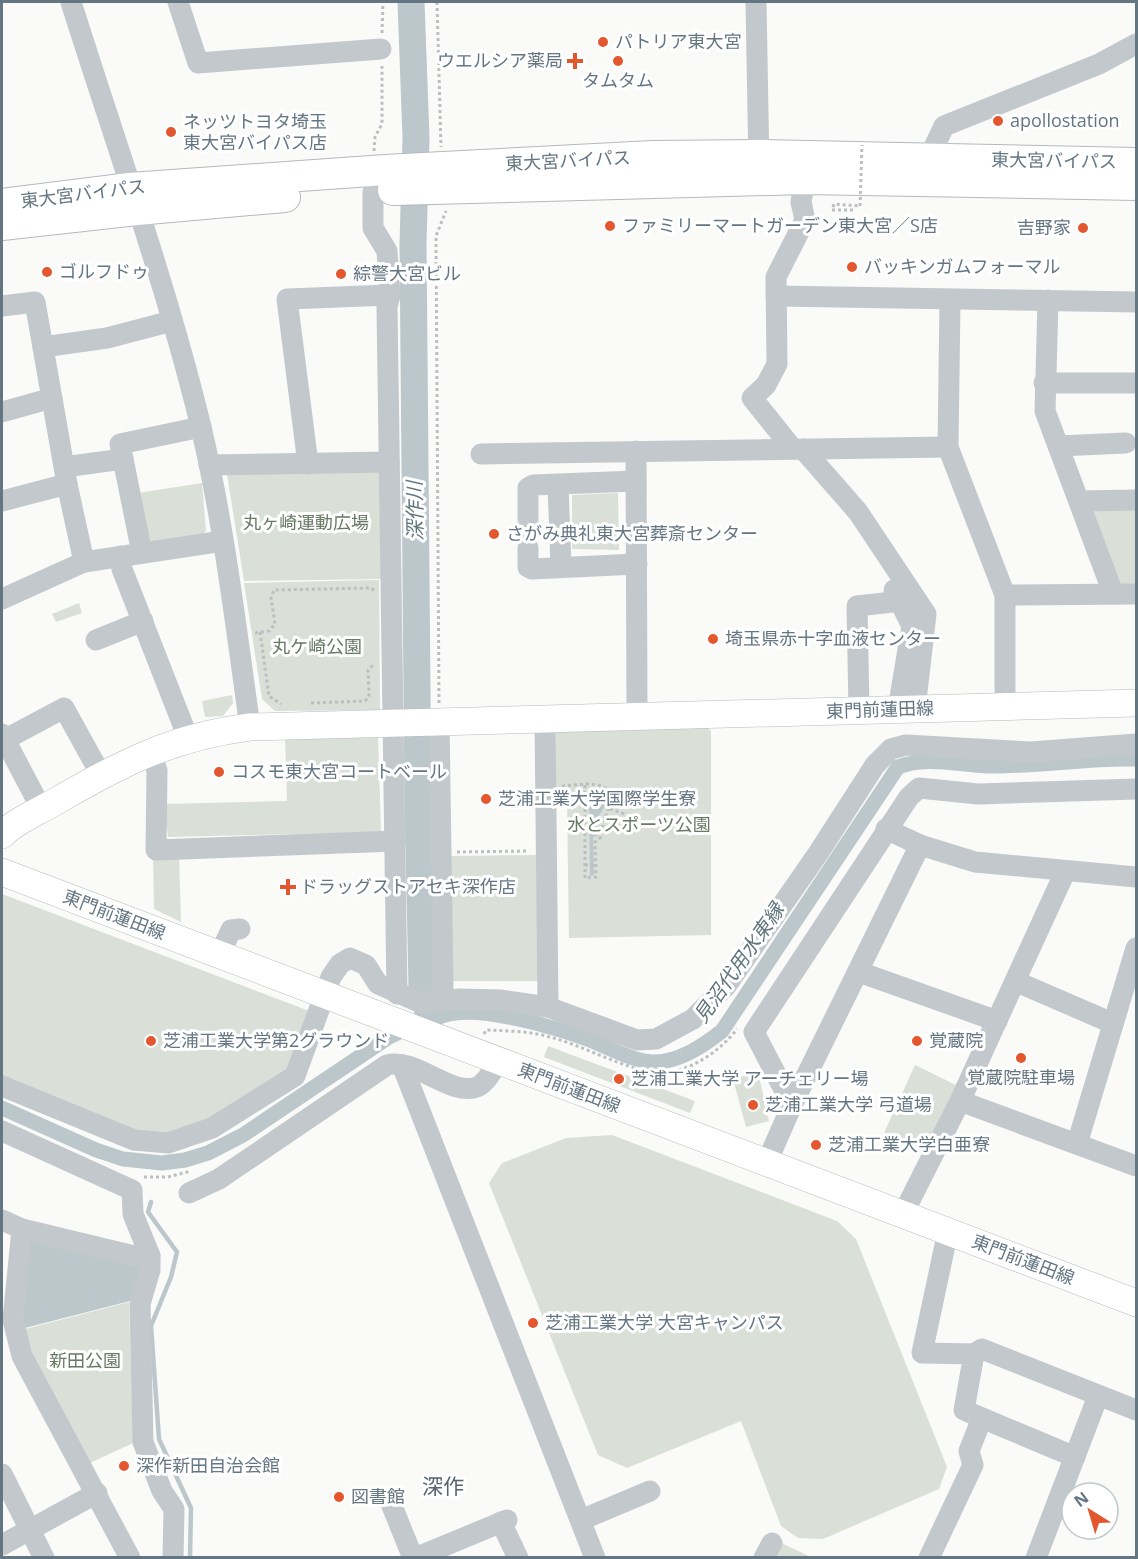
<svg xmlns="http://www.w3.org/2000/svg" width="1138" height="1559" font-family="'Open Sans','Noto Sans JP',sans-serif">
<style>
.green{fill:#dadfd7}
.water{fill:#bbc7cb}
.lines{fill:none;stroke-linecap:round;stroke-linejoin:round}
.stream{stroke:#bbc7cb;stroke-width:4.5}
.canal{stroke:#bbc7cb;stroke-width:15}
.river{stroke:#bbc7cb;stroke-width:27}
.minor-tunnel{stroke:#d5d9db;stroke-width:21;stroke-dasharray:21 10;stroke-linecap:butt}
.major-casing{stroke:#b5babe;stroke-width:28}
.highway-casing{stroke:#b4b9bd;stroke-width:32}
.path{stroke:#bbbfc2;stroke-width:3;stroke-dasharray:3 3;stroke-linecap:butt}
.minor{stroke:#c3c8cc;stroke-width:21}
.major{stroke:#fff;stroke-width:27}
.highway{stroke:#fff;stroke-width:30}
.path-bridge{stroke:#bbbfc2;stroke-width:3;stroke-dasharray:3 3;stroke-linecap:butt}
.poi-dot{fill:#e4572e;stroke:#fff;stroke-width:2}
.labels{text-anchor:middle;stroke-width:6;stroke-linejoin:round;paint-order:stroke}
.poi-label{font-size:18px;fill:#657683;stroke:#fff;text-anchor:start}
.street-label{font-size:18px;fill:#657683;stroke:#fff}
.park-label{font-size:18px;fill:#687a64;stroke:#fff}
.water-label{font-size:20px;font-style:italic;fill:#60757c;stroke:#fff}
.quarter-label{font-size:21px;fill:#57646e;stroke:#fff}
</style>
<rect width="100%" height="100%" fill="#fafaf8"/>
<g class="green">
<polygon points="381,465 385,579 244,581 227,474"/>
<polygon points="202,483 206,531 199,537 151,543 138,493"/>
<polygon points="618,493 619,550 572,549 572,495"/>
<polygon points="1136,504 1136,586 1122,586 1118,583 1089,509"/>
<polygon points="379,580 380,710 275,711 262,699 244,583"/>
<polygon points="79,603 82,613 56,622 52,614"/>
<polygon points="232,695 233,703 223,716 205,717 202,701"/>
<polygon points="705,726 711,731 711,935 569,938 567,804 554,804 556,730"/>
<polygon points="378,736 381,832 168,837 164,804 287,801 285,739"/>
<polygon points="153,854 179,854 181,922 154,909"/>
<polygon points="536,855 539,981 449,981 447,856"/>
<polygon points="2,894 312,1012 289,1071 206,1125 168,1137 130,1134 2,1079"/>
<polygon points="548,1046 695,1101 690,1113 544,1057"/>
<polygon points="915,1065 956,1085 924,1152 884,1133"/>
<polygon points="758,1072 769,1121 746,1127 733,1079"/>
<polygon points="612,1135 837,1221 856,1239 947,1467 939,1489 823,1539 798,1538 781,1526 741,1421 627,1468 598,1455 489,1183 502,1163 566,1138"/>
<polygon points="129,1302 133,1443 90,1463 36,1367 25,1329"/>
<polygon points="777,1541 811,1557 769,1558"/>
</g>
<g class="water">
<polygon points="596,788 605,791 605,806 597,819 598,836 593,837 594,875 590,876 589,796 596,796"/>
<polygon points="31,1236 135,1261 141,1268 130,1301 25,1328 20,1298"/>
</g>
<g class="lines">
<polyline class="stream" points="151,1202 148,1212 177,1252 171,1277 151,1326 159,1439 191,1508 190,1558"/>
<path class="canal" d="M2 1108 96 1150 123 1159 162 1163 185 1160 208 1153 243 1135 389 1037C408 1027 428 1019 449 1014 483 1006 554 1027 587 1039 608 1047 630 1060 652 1062 678 1063 703 1046 722 1031L898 767C927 755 962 766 994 766 1041 766 1089 758 1136 759"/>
<polyline class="river" points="411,2 416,138 413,243 418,801 422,988 430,1020"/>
<polyline class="minor-tunnel" points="528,517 528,548"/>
<defs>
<g id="major">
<path d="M2 835C15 821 36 813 53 803 120 764 171 737 250 727L1136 703"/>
<polyline points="2,872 1136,1303"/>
</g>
<g id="highway">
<polyline points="393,190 805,179 1136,185"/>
<polyline points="2,204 130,188 385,170 653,156 759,155 1136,163"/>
<polyline points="2,225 137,210 285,197"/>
</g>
</defs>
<use href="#major" class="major-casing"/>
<use href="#highway" class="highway-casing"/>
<g class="path">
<polyline points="437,2 441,147"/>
<polyline points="382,33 383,2"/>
<polyline points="374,151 375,137 382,124 382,66"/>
<polyline points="853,210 832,210 834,204 860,206"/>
<polyline points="260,632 269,696 281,704"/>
<polyline points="255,633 269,631 275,624 271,598 274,590 371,588 375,591"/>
<polyline points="311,703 365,701 369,696 368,670 374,664"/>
<polyline points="439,703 436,236 446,211"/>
<path d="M562 786 585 784V878L596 877 595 842 601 837C601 815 630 783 585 784"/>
<polyline points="610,809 625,814"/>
<polyline points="457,852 529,851"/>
<polyline points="585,865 596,865"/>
<path d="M484 1034 486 1030C507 1031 530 1031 550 1037 584 1046 616 1065 650 1072 682 1078 719 1053 737 1029"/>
<polyline points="144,1177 168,1177 191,1171"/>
<polyline points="642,1558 643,1557"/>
</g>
<g class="minor">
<path d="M71 2C115 142 166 283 201 427 224 525 236 627 250 727"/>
<polyline points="178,2 198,63 381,49"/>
<polyline points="756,2 759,168"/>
<polyline points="929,158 944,126 1099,64 1136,44"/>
<polyline points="373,192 373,228 387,251 390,295 387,307 397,994"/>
<polyline points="776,296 1136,302"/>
<polyline points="950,300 948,447 1005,595 1005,705"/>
<polyline points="1048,300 1045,411 1113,593"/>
<polyline points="2,306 35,302 67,484 84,562"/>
<polyline points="43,347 107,338 172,321"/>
<polyline points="1044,383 1136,383"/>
<polyline points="2,412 52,398"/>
<polyline points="1058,446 1126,443"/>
<polyline points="793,449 752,398 766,385 777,364 776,277 805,220 801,202 805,179"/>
<polyline points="803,449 858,512 926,614 915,709"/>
<polyline points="636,451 637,716"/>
<polyline points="481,454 948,447"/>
<polyline points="308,464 287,299 390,295"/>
<polyline points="209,465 389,462"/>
<polyline points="64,467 123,459"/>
<polyline points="558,485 561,567"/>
<polyline points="2,501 67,484"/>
<polyline points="1080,501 1136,500"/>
<polyline points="528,517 528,488 533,485 636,481"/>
<polyline points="528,548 528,567 532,569 637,564"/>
<polyline points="142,553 120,444 201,427"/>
<polyline points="121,556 122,569 188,738"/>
<polyline points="894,590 912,626 898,709"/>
<polyline points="1005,595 1136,594"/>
<polyline points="2,599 84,562 223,541"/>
<polyline points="96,640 143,621"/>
<polyline points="859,710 857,606 902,601"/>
<polyline points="545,718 548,1007"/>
<polyline points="2,734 42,810"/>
<polyline points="4,740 64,708 101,775"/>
<polyline points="151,751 157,771 156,850 396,841"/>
<polyline points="886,829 920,845 975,862 1136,877"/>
<polyline points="219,956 231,930 240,929"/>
<polyline points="859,972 997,1021"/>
<polyline points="1017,982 1112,1023"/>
<polyline points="436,1001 443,987 439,721"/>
<polyline points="402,1065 595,1558"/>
<polyline points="2,1086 134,1140 168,1143 212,1128 295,1076 331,977 340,964 350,958 366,965 378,984 421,1003 460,999 500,1000 548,1007 637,1040 656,1039 693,1019 726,986 819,852 875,765 891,749 906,745 1031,752 1136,744"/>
<polyline points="960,1101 1136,1166"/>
<polyline points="792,1105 754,1032 909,797 919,788 978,794 1136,789"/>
<polyline points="2,1131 132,1190 133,1214 150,1256 150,1270 140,1304 143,1442 162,1491 174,1509 173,1558"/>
<polyline points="1077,1144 1136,948"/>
<polyline points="767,1162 792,1105 920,845"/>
<path d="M189 1193 219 1179 387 1065C415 1057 451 1097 477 1087 486 1083 493 1070 498 1062"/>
<polyline points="903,1214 960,1101 1065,872"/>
<polyline points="2,1220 22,1229 134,1256 150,1256"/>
<polyline points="22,1229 13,1320 22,1356 130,1558"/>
<polyline points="974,1354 982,1349 1136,1410"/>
<polyline points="982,1418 1075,1457"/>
<polyline points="2,1474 44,1558"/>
<polyline points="392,1506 413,1558"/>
<polyline points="581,1520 650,1491"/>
<polyline points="501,1522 518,1558"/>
<polyline points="2,1545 97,1493"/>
<polyline points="415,1558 507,1520"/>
<polyline points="764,1558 772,1543"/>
<polyline points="929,1558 973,1465 969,1451 982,1418 964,1410 974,1354 922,1353 948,1231"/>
<polyline points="1036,1558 1098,1396"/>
</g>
<use href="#major" class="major"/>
<use href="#highway" class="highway"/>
<polyline class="path-bridge" points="860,206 862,145"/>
</g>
<g class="poi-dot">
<circle cx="603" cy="42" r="6"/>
<path d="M572 52h6v6h6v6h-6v6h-6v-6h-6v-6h6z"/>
<circle cx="618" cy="61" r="6"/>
<circle cx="998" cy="121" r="6"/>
<circle cx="171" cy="132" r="6"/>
<circle cx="610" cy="226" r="6"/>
<circle cx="1083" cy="228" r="6"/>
<circle cx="852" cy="267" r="6"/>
<circle cx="47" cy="272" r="6"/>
<circle cx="341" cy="274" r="6"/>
<circle cx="494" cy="534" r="6"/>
<circle cx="713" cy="639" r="6"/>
<circle cx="219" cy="772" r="6"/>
<circle cx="486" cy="799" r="6"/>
<path d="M285 878h6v6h6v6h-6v6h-6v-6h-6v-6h6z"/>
<circle cx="151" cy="1041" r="6"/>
<circle cx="917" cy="1041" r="6"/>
<circle cx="1021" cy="1058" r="6"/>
<circle cx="619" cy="1079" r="6"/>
<circle cx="753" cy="1105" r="6"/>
<circle cx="816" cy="1145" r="6"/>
<circle cx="533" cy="1323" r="6"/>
<circle cx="124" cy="1466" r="6"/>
<circle cx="339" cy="1497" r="6"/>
</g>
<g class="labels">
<g class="poi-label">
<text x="615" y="48">パトリア東大宮</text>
<text x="563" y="67" text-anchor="end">ウエルシア薬局</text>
<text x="618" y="87" text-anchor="middle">タムタム</text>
<text x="1010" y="127">apollostation</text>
<text x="183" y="128">ネッツトヨタ埼玉<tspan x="183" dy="21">東大宮バイパス店</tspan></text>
<text x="622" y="232">ファミリーマートガーデン東大宮／S店</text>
<text x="1071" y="234" text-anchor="end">吉野家</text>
<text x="864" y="273">バッキンガムフォーマル</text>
<text x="59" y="278">ゴルフドゥ</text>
<text x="353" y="280">綜警大宮ビル</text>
<text x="506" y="540">さがみ典礼東大宮葬斎センター</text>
<text x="725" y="645">埼玉県赤十字血液センター</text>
<text x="231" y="778">コスモ東大宮コートベール</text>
<text x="498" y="805">芝浦工業大学国際学生寮</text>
<text x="300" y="893">ドラッグストアセキ深作店</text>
<text x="163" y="1047">芝浦工業大学第2グラウンド</text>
<text x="929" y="1047">覚蔵院</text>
<text x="1021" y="1084" text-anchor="middle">覚蔵院駐車場</text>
<text x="631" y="1085">芝浦工業大学 アーチェリー場</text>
<text x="765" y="1111">芝浦工業大学 弓道場</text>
<text x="828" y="1151">芝浦工業大学白亜寮</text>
<text x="545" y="1329">芝浦工業大学 大宮キャンパス</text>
<text x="136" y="1472">深作新田自治会館</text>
<text x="351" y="1503">図書館</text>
</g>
<g class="street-label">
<text transform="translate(568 161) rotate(-3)" y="6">東大宮バイパス</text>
<text transform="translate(1054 161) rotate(1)" y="6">東大宮バイパス</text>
<text transform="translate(83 194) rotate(-7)" y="6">東大宮バイパス</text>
<text transform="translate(880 710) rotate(-2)" y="6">東門前蓮田線</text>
<text transform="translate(114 915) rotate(21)" y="6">東門前蓮田線</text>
<text transform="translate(569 1088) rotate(21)" y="6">東門前蓮田線</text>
<text transform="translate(1023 1260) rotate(21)" y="6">東門前蓮田線</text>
</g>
<g class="park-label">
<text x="306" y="529">丸ヶ崎運動広場</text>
<text x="317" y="653">丸ケ崎公園</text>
<text x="639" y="831">水とスポーツ公園</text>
<text x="85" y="1367">新田公園</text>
</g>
<g class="water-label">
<text transform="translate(415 511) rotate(-91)" y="7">深作川</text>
<text transform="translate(739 963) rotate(-55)" y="7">見沼代用水東縁</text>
</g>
<g class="quarter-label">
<text x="443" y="1494">深作</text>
</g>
</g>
<rect width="1138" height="1559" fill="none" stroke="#657683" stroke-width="6"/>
<g transform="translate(1090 1511) rotate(323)"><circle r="28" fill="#ffffff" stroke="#c1c8cd" stroke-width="1.5"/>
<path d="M0-4.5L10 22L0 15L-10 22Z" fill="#e4572e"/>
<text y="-9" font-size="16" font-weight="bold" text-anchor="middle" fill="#657683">N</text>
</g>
</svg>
